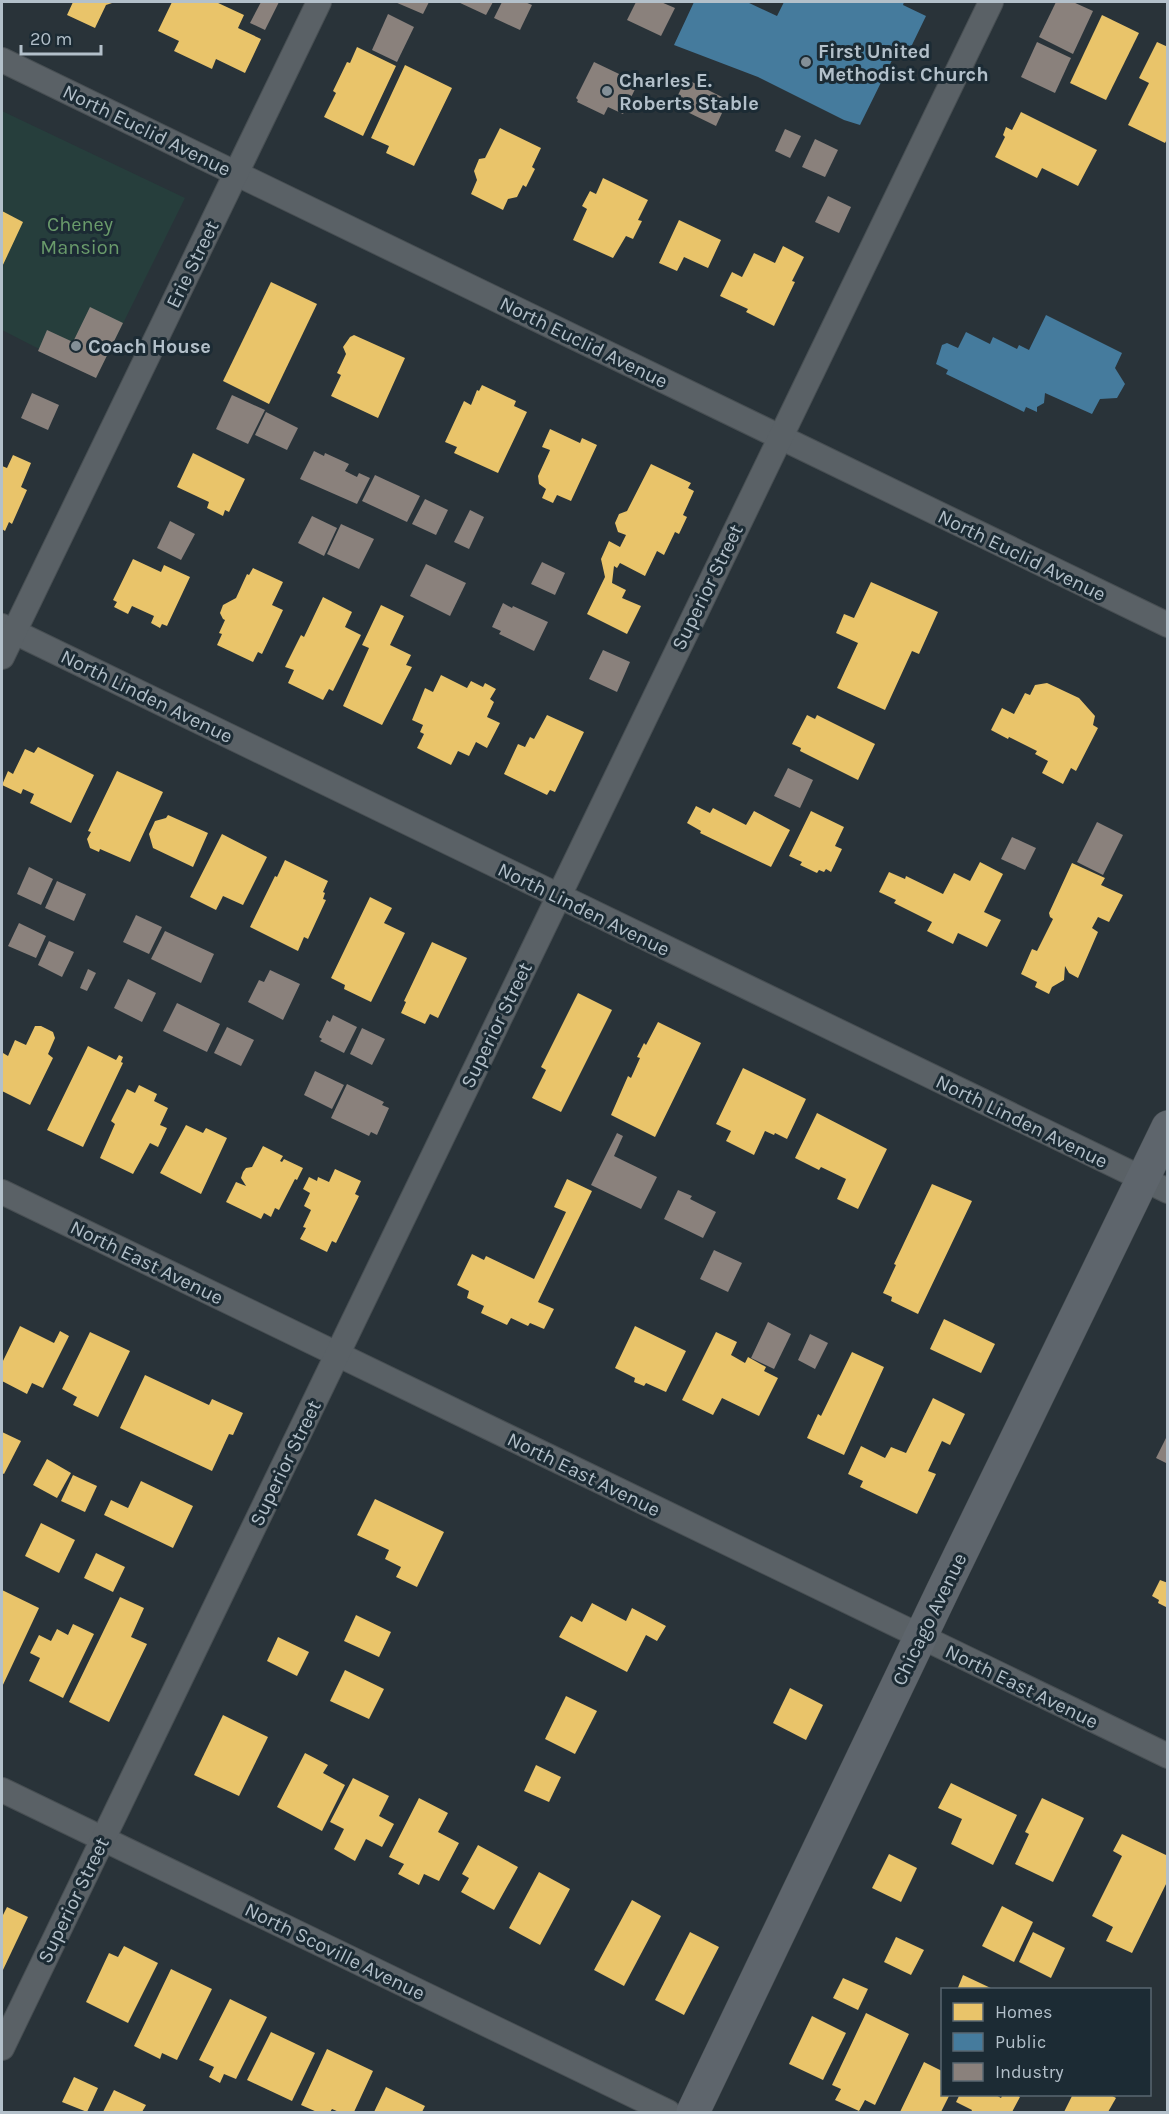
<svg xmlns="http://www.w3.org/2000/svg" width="1169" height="2114" font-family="Karla,sans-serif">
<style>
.green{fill:#263e3c}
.homes{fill:#e9c46a}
.public{fill:#457b9d}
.industry{fill:#8a817c}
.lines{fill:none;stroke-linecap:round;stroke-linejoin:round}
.street-casing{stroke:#484f53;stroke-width:26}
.secondary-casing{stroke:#484f53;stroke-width:34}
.street{stroke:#5a6166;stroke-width:24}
.secondary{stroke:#5e656c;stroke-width:33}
.poi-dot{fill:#838f97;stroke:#1c2b34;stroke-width:2}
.labels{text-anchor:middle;stroke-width:6;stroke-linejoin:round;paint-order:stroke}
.poi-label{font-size:20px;font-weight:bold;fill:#b3c0ca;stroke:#1c2b34;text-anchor:start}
.street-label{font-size:20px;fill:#b3c0ca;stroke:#1c2b34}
.park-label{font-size:20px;fill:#6a9b6b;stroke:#1c2b34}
</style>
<rect width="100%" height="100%" fill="#293339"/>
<polygon class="green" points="2,111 185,198 96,378 2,330"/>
<g class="homes">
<polygon points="73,2 115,2 106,5 95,28 67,15"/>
<polygon points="172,2 216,2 244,15 238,28 261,39 245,73 216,59 212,69 174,51 179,41 158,31"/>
<polygon points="1102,15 1139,33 1106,100 1070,83"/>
<polygon points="1157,42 1168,47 1168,137 1165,143 1128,125 1149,83 1139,78"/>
<polygon points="357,47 396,66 363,136 324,117 336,93 333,91 347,62 350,63"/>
<polygon points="405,65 452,88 414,166 386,153 389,146 371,138"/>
<polygon points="1021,112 1097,150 1078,186 1042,168 1037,178 995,157 1005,137 1003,135 1006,127 1012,130"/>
<polygon points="500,128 541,148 532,167 535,169 526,187 523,185 517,197 508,199 503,210 471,194 477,180 474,171 479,159 485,158"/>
<polygon points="603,178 648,200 638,220 642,221 633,239 626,236 613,258 573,240 587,209 582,206 590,191 596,194"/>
<polygon points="2,211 23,222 2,267"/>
<polygon points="679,220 721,240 708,268 684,257 677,271 659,263"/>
<polygon points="783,246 804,257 792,281 795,282 774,326 746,312 748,309 720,296 732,272 742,277 754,253 775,263"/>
<polygon points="271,282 317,304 269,404 223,381"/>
<polygon points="354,335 405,358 378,418 331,396 341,375 337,373 346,354 343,347 350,337"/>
<polygon points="482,385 516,401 514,406 527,412 498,473 454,453 457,447 445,442 464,401 471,405 477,390 479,391"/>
<polygon points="550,429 580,443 582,438 597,445 571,501 557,495 553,503 542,498 546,489 539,484 538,476 550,450 542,447"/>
<polygon points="193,453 245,479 229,512 225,510 223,516 207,508 209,502 177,487"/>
<polygon points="13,455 31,463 21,487 27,490 12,524 9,522 5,531 2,529 2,466 7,468"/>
<polygon points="651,464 691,483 688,488 694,491 683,515 687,517 679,534 675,532 664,555 657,551 645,576 620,563 617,568 614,566 612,583 626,590 622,598 641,606 627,634 587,614 605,577 601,559 609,541 620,547 626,535 618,532 615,523 619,514 627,511"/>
<polygon points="133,559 161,572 164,565 190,577 167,626 162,624 160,628 151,623 154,616 132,606 128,614 114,607 117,602 113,600"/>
<polygon points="253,568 283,582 272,605 283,610 262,654 258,652 253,662 217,645 222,634 219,633 225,620 223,619 220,613 223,605 236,598 247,574 249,575"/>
<polygon points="871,582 938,612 919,654 912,651 885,710 837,688 858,643 836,633 844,614 854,618"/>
<polygon points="323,597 352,612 345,627 361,635 333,691 329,689 323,700 288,683 294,670 285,667 301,635 304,637"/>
<polygon points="381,605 404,616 390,645 411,655 406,665 412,667 382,725 343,706 369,648 362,645"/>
<polygon points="441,675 467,688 471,681 483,687 485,683 496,689 490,699 494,702 487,717 500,723 487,748 476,742 469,756 458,751 451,765 417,748 424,734 420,732 423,725 412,720 425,688 433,692"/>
<polygon points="1047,683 1079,698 1095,716 1093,725 1098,728 1076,771 1071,768 1063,784 1042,773 1048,761 1035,754 1037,751 1009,737 1008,739 991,730 1002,708 1014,714 1025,693 1030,695 1035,685"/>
<polygon points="547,715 584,732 555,792 550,790 547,795 504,774 518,744 525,747 530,737 534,739"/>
<polygon points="807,715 815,719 817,715 875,744 858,780 800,751 801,748 792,744"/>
<polygon points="38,747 94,775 71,823 30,803 34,794 23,789 21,794 2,785 8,771 13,774 25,749 34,753"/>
<polygon points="117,771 163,792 130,862 100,849 99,852 90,848 87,839 91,832 88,831"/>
<polygon points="696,806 710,813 713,808 746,825 754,811 790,830 771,867 700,833 701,831 687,823"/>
<polygon points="811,811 844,827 835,846 842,849 831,872 826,869 824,872 819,870 817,873 800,865 802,862 789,856"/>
<polygon points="168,815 208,833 193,867 153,848 149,834 155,821 166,818"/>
<polygon points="222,834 267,857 243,905 223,896 216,910 190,897"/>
<polygon points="285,860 328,881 323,892 325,893 323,899 326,900 308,939 304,937 298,951 250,927 275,876 277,877"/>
<polygon points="980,862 1003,874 984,912 1001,920 987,947 958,933 953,944 927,931 932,922 894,903 896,900 879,892 889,872 905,879 906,876 943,894 954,873 970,881"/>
<polygon points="1072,863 1105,878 1101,885 1123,895 1109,922 1098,917 1092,928 1098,932 1078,978 1069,973 1065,966 1064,980 1052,987 1049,994 1035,987 1037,982 1021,974 1032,949 1037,951 1053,919 1050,917 1049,913"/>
<polygon points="370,897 392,908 384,923 405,933 371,1002 344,989 345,985 331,978"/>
<polygon points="432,942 467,958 438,1018 430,1014 425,1024 401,1013 406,1002 404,1001"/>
<polygon points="578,993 612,1010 561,1112 532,1098 546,1070 541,1067"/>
<polygon points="658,1022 701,1043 655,1137 611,1115 628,1076 631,1078 640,1058 637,1057 644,1043 646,1045"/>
<polygon points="35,1026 41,1026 53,1032 55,1038 48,1054 53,1058 30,1105 2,1091 2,1056 3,1053 8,1056 15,1040 26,1045"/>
<polygon points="88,1046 116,1060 119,1055 123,1057 121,1062 123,1063 83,1147 47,1130"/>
<polygon points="743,1068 806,1099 787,1139 775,1133 774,1135 765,1131 754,1155 726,1141 731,1131 716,1124"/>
<polygon points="139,1085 157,1094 154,1101 168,1108 160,1125 167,1128 158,1147 150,1143 133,1174 100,1158 115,1124 111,1121 127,1089 135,1093"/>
<polygon points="817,1113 887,1149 858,1209 837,1199 846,1179 821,1167 819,1170 795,1158"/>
<polygon points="186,1125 203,1133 206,1128 227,1138 201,1194 160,1173"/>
<polygon points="263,1146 283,1156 280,1161 282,1162 284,1159 303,1168 297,1180 295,1179 279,1210 275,1208 271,1217 264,1213 261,1219 226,1202 236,1182 246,1186 241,1178 243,1172 246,1168 252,1167"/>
<polygon points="335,1169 361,1181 355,1194 359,1196 336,1243 332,1241 327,1252 300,1239 306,1228 303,1227 311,1210 304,1206 310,1193 303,1189 309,1177 317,1181 318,1177 329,1182"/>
<polygon points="567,1179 592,1191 538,1302 554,1309 544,1329 530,1323 528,1326 511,1318 507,1325 481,1313 484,1306 467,1298 469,1291 457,1285 472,1254 484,1260 486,1256 534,1279 566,1212 554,1207"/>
<polygon points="932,1184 972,1201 918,1314 891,1301 892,1297 883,1293 896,1265 894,1264"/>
<polygon points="944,1319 995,1344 981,1373 930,1349"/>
<polygon points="20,1326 54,1343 60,1331 69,1336 43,1388 32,1383 27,1394 2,1381 2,1363"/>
<polygon points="635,1326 686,1351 666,1392 646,1383 644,1386 634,1382 635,1378 615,1368"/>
<polygon points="90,1332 130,1351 98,1417 73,1405 77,1397 62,1389"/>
<polygon points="716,1332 737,1342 731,1355 745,1363 748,1357 766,1367 764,1371 778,1378 759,1416 722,1398 713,1415 682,1400"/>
<polygon points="852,1352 884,1367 844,1455 807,1438 818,1414 821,1416"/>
<polygon points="145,1375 209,1405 212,1399 243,1413 233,1435 229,1434 212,1471 120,1428"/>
<polygon points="933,1398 965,1414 950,1445 942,1441 928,1471 936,1474 917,1514 860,1487 863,1481 848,1474 861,1446 885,1458 891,1447 906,1453"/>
<polygon points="2,1432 21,1441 4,1474 2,1473"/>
<polygon points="47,1459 71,1473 57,1498 33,1485"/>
<polygon points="73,1475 97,1486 85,1512 61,1501"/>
<polygon points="141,1481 193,1506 173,1548 104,1515 111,1500 128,1508"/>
<polygon points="375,1499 444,1532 417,1587 396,1577 401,1567 385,1559 389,1550 357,1535"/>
<polygon points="41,1523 75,1540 59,1573 25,1556"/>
<polygon points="96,1553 125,1567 113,1592 84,1578"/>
<polygon points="1160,1580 1168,1583 1168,1608 1158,1603 1159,1600 1152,1596"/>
<polygon points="2,1590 39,1608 2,1687"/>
<polygon points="120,1597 144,1608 131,1637 147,1644 109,1722 69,1702"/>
<polygon points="592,1603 626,1621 632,1608 666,1626 657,1641 646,1635 627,1672 559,1637 571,1616 582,1622"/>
<polygon points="356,1615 391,1632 379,1657 344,1641"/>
<polygon points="73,1624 94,1634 63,1698 29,1681 40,1658 30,1653 39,1635 51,1641 57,1629 68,1635"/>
<polygon points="278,1637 309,1652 297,1676 267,1661"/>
<polygon points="345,1670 384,1689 369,1719 330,1701"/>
<polygon points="790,1688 823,1705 806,1740 773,1723"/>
<polygon points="566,1696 597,1711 575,1754 545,1739"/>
<polygon points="223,1715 268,1737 239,1796 194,1775"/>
<polygon points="305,1753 328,1765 323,1773 345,1785 322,1831 277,1807"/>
<polygon points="536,1765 561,1777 549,1802 524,1791"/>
<polygon points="353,1778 389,1796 379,1816 394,1824 382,1847 366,1839 355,1861 334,1849 344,1829 330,1822"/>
<polygon points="951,1783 1017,1815 993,1865 951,1844 962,1819 938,1808"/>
<polygon points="419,1798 448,1813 438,1832 459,1843 439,1881 424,1874 419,1885 398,1874 404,1864 389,1857"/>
<polygon points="1042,1798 1084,1818 1053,1882 1015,1864 1029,1834 1025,1832"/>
<polygon points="1122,1834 1168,1856 1168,1880 1132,1953 1106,1941 1113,1927 1092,1916 1122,1856 1113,1851"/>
<polygon points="478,1845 518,1867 494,1910 461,1892 469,1878 462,1874"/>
<polygon points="889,1854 917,1868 901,1902 872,1888"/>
<polygon points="539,1872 570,1889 540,1945 509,1928"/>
<polygon points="632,1900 661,1916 624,1986 594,1970"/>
<polygon points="1002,1906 1033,1922 1014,1962 982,1946"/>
<polygon points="7,1907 28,1917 2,1972 2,1917"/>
<polygon points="690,1932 719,1947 684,2015 655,2000"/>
<polygon points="1033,1932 1065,1948 1051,1978 1019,1962"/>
<polygon points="896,1937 924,1950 911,1975 884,1962"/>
<polygon points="124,1946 158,1963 128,2023 86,2002 109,1953 118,1957"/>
<polygon points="171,1969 212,1989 177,2060 162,2053 160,2059 134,2046"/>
<polygon points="963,1975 995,1990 957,1990"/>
<polygon points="843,1978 868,1989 858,2010 833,1998"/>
<polygon points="230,1999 267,2017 236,2079 224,2074 220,2083 209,2077 214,2067 199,2060"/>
<polygon points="866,2013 909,2034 875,2105 865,2100 859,2111 835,2100 841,2089 832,2085"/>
<polygon points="812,2016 846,2033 823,2080 789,2064"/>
<polygon points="271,2032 315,2053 292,2101 247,2080"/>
<polygon points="327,2049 373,2071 354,2112 339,2112 332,2109 330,2112 317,2112 301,2105"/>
<polygon points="924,2062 942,2071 942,2094 950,2094 941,2112 900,2112"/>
<polygon points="74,2077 98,2088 87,2112 62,2102"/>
<polygon points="386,2087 425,2106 422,2112 374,2112"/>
<polygon points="114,2090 146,2105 142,2112 103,2112"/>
<polygon points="960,2094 994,2094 1001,2098 1003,2094 1015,2094 1020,2097 1012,2112 971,2112 972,2110 956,2102"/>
<polygon points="1073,2094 1109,2094 1116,2098 1108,2112 1064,2112"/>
</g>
<g class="public">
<polygon points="694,2 747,2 777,16 784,2 904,2 903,5 926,16 911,47 900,44 860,125 844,120 758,77 674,45"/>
<polygon points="1046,315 1122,353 1115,368 1125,384 1117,398 1100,399 1092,414 1045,393 1044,403 1037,407 1037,412 1026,407 1024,412 946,374 948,370 936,364 942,345 947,343 958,348 966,332 990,344 993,337 1017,349 1019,345 1029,350"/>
</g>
<g class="industry">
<polygon points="261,2 279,2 265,30 250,23"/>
<polygon points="395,2 429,2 423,14"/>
<polygon points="458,2 493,2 486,15"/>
<polygon points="502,2 525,2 532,5 520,30 494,18"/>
<polygon points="636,2 661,2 675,8 661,36 627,20"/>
<polygon points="1056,2 1073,2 1093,11 1073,54 1039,37"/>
<polygon points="388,14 414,27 397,62 372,50"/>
<polygon points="1037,42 1071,58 1055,93 1021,77"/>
<polygon points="594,62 638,83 623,114 608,107 604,115 577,102 578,100 576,98"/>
<polygon points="686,79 728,100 716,126 673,105"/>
<polygon points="785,129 801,136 790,158 775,151"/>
<polygon points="815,139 838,150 825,177 802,167"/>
<polygon points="828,196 851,207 839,233 815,222"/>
<polygon points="90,307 123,323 96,378 38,351 47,330 73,342"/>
<polygon points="32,393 59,405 48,430 21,418"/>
<polygon points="232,395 265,410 248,444 216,429"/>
<polygon points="266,412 298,428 287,450 255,435"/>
<polygon points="314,451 324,456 325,453 349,464 345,471 357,477 359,473 370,478 357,504 300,479"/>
<polygon points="375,475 420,496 407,522 362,501"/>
<polygon points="425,499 448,510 436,535 412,524"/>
<polygon points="470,510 484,517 469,549 454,542"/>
<polygon points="312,516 337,528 324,556 298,543"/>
<polygon points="170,521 195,534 181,560 157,548"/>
<polygon points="341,524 374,539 359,569 327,554"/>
<polygon points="542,562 565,573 555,595 531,584"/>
<polygon points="426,564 466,583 450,616 410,596"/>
<polygon points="503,603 512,608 513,606 548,622 534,651 499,634 501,631 492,627"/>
<polygon points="603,650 630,662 617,692 589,679"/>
<polygon points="788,768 813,780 800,808 774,796"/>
<polygon points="1097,822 1123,835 1103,875 1077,862"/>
<polygon points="1012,837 1036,848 1025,870 1001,859"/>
<polygon points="29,867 53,879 41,905 17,894"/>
<polygon points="57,881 86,894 74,921 45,908"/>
<polygon points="136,915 162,927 149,954 123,942"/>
<polygon points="19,923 46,936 36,958 8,946"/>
<polygon points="165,931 214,954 201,983 151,959"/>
<polygon points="49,941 74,952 62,977 38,965"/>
<polygon points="88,969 96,973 87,991 80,988"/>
<polygon points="270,970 300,984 283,1020 248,1002 259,980 264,982"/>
<polygon points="128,979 156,993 142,1022 114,1008"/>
<polygon points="177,1003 220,1024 207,1052 163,1031"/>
<polygon points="333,1015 357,1027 344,1053 320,1041 322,1039 319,1037 327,1020 330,1022"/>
<polygon points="227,1027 254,1040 241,1066 214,1053"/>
<polygon points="362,1028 385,1039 372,1065 350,1054"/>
<polygon points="315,1071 344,1085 332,1109 304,1095"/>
<polygon points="347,1084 384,1102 382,1105 389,1108 377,1135 371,1132 369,1136 331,1118"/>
<polygon points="617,1133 623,1136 614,1156 657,1177 641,1209 591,1185"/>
<polygon points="678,1190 692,1196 690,1199 716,1212 703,1238 664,1219"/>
<polygon points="714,1250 742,1263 728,1292 700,1279"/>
<polygon points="768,1322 791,1334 774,1369 751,1358"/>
<polygon points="810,1334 828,1343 815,1369 798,1360"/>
<polygon points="1168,1434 1168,1464 1156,1458"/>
</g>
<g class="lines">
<defs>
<g id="street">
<polyline points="2,60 1168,625"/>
<polyline points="2,626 1168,1191"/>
<polyline points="2,657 319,2"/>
<polyline points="2,1192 1168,1756"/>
<polyline points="2,1790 668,2112"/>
<polyline points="2,2048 991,2"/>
</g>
<polyline id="secondary" points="693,2112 942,1592 1168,1127"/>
</defs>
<use href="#street" class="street-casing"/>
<use href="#secondary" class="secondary-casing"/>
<use href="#street" class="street"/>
<use href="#secondary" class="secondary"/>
</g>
<g class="poi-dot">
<circle cx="806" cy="62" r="6"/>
<circle cx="607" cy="91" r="6"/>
<circle cx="76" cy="346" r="6"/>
</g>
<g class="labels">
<g class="poi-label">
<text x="818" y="58">First United<tspan x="818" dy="23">Methodist Church</tspan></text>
<text x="619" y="87">Charles E.<tspan x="619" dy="23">Roberts Stable</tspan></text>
<text x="88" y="353">Coach House</text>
</g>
<g class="street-label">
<text transform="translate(147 130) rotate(26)" y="7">North Euclid Avenue</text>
<text transform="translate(192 264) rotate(-64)" y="7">Erie Street</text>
<text transform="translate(584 342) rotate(26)" y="7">North Euclid Avenue</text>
<text transform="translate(1022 555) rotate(26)" y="7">North Euclid Avenue</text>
<text transform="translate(707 587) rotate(-64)" y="7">Superior Street</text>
<text transform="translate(147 696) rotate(26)" y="7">North Linden Avenue</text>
<text transform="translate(584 909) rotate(26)" y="7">North Linden Avenue</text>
<text transform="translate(496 1025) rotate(-64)" y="7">Superior Street</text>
<text transform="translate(1022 1121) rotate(26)" y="7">North Linden Avenue</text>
<text transform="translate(147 1262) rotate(26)" y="7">North East Avenue</text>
<text transform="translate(285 1463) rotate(-64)" y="7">Superior Street</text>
<text transform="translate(584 1474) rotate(26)" y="7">North East Avenue</text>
<text transform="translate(929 1619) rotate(-64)" y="7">Chicago Avenue</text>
<text transform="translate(1022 1686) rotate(26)" y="7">North East Avenue</text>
<text transform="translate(73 1900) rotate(-64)" y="7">Superior Street</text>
<text transform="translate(335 1951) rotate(26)" y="7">North Scoville Avenue</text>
</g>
<g class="park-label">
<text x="80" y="231">Cheney<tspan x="80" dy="23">Mansion</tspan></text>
</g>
</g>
<rect width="1169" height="2114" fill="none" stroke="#b3c0ca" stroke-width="6"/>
<rect x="941" y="1988" width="210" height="108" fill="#1c2b34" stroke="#586770" stroke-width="1.5"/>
<rect x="953" y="2003" width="30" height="18" fill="#e9c46a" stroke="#586770" stroke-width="1.5"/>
<text x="995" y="2018" font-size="18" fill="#b3c0ca">Homes</text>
<rect x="953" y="2033" width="30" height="18" fill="#457b9d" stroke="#586770" stroke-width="1.5"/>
<text x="995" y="2048" font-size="18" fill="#b3c0ca">Public</text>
<rect x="953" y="2063" width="30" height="18" fill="#8a817c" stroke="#586770" stroke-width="1.5"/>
<text x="995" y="2078" font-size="18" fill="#b3c0ca">Industry</text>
<path d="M21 45v9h80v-9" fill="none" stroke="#b3c0ca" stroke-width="3"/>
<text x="30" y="45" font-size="18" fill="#b3c0ca" stroke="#1c2b34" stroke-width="4.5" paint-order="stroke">20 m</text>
</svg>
